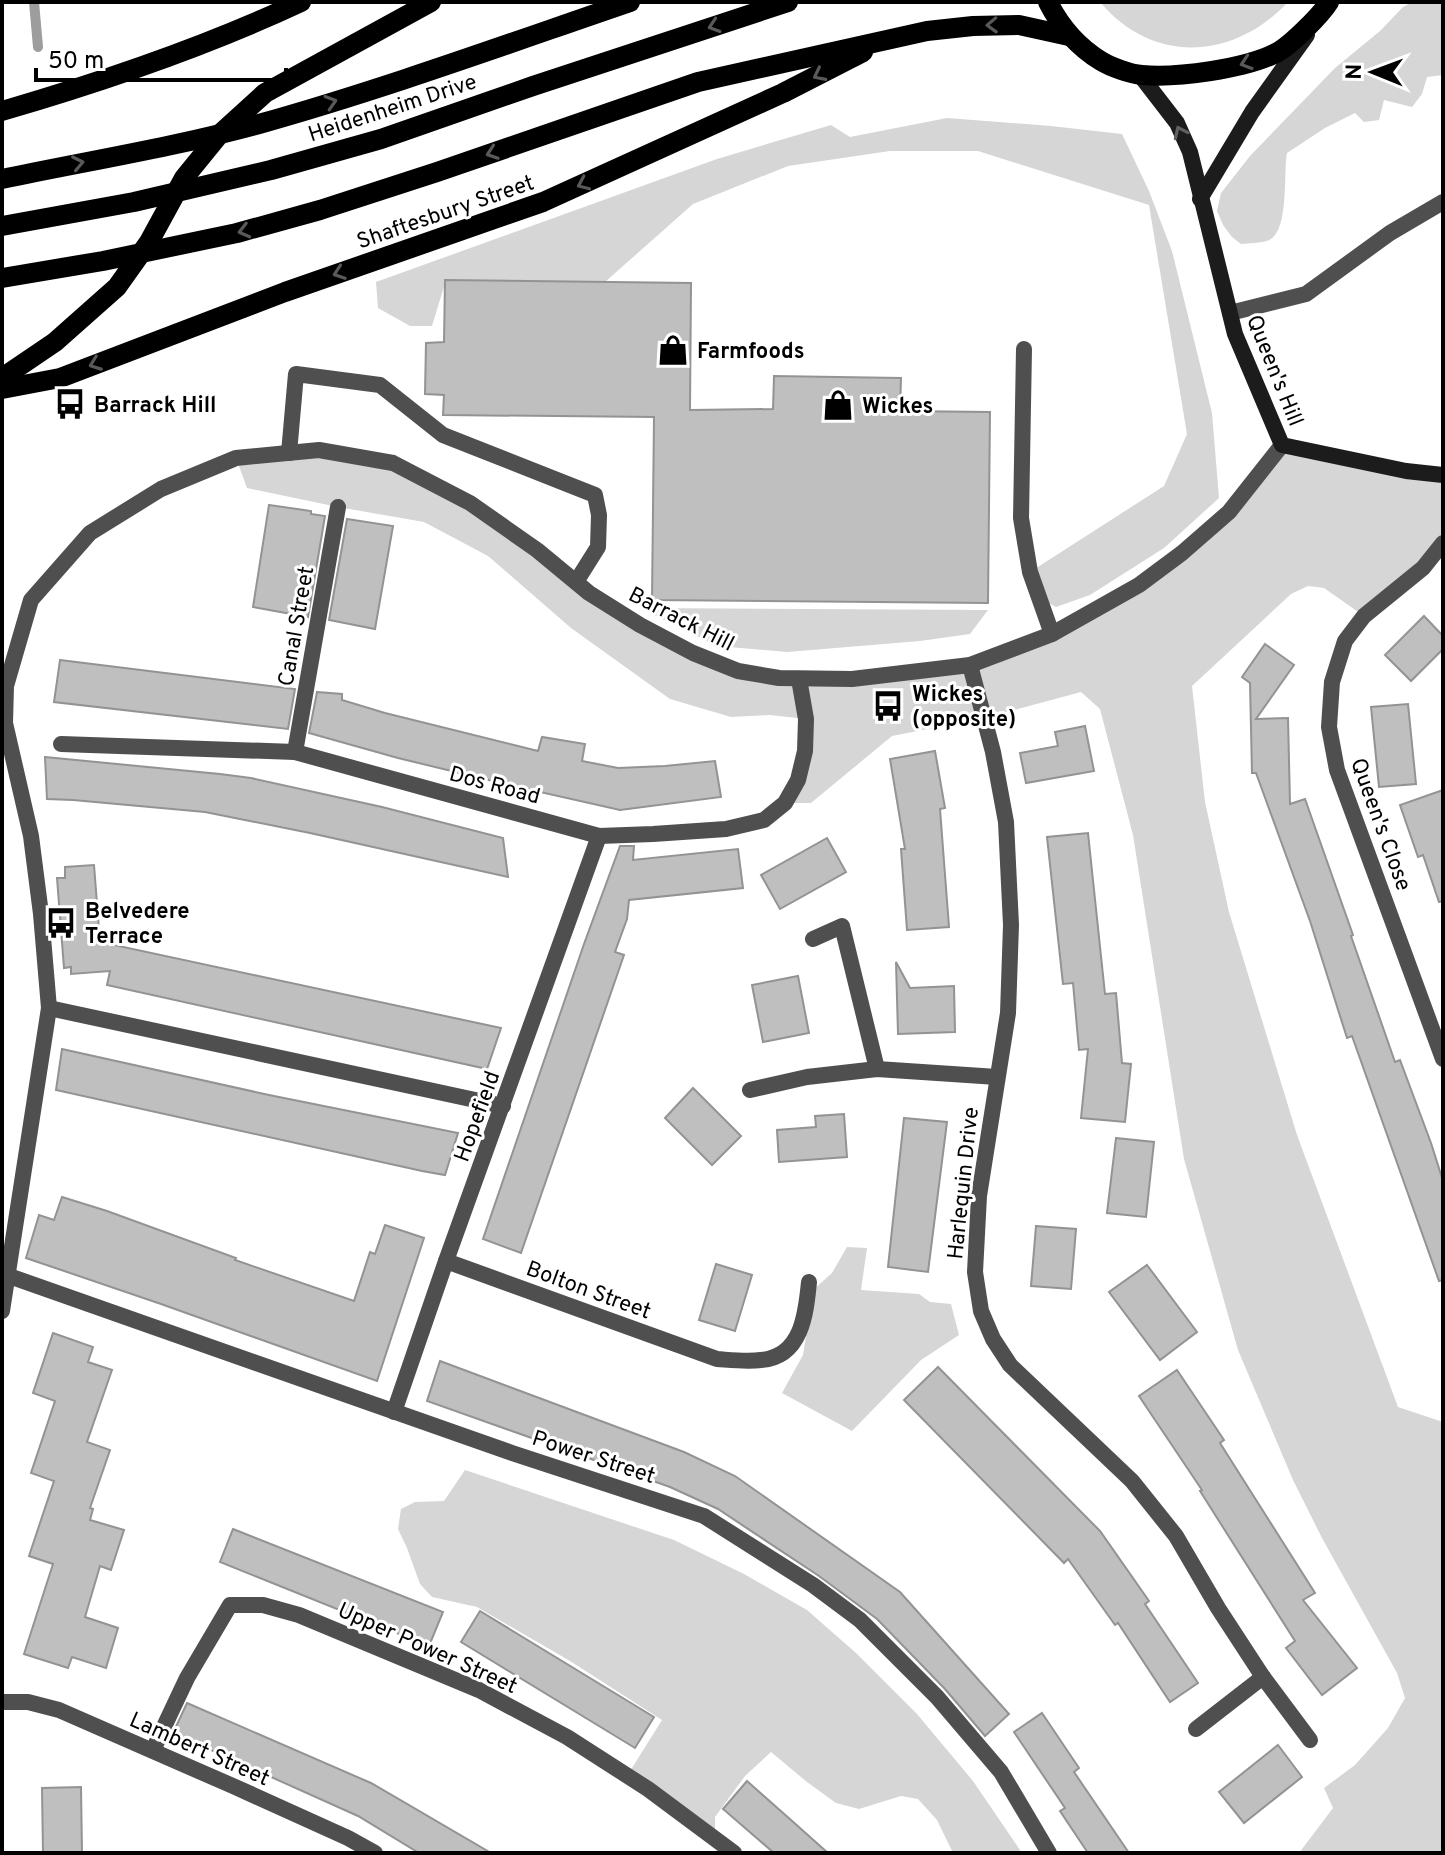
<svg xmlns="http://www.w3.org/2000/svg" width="1445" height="1855" font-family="Overpass,sans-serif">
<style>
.green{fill:#d6d6d6}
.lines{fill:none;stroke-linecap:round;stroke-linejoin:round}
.stream{stroke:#9d9d9d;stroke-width:10}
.building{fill:#bfbfbf;stroke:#939393;stroke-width:2}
.service{stroke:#4f4f4f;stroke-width:16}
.minor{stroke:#4f4f4f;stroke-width:16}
.tertiary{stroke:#4f4f4f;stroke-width:16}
.secondary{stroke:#1c1c1c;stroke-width:16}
.primary{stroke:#000;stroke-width:20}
.oneway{stroke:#595959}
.oneway2{stroke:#606060}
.labels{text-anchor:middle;stroke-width:6;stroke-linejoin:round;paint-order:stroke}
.street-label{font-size:22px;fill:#000;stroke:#fff}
.poi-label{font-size:22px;font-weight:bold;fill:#000;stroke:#fff;text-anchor:start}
</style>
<rect width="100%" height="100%" fill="#fff"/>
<g class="green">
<path d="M1100 2H1288C1234 60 1153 65 1100 2Z"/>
<path d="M1412 2H1443V75L1427 77 1422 94 1412 107 1384 100 1379 120 1364 122 1355 113 1325 128 1287 153C1283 173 1290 234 1267 241 1259 243 1249 243 1241 244L1232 237 1223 225 1217 211 1221 193 1250 156 1335 68 1380 31 1403 7Z"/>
<polygon points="947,118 1051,126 1122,134 1149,191 1172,251 1212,413 1219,498 1164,548 1090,595 1056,607 1039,598 1030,572 1164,486 1187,434 1149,205 978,151 890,151 788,166 693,204 605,282 446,280 432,326 410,326 378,308 376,282 717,159 831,125 850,137"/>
<polygon points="1282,445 1443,475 1443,543 1364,616 1324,588 1308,586 1291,594 1192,686 1205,802 1229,912 1297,1135 1398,1407 1443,1422 1443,1853 1299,1853 1333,1808 1324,1788 1355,1765 1388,1728 1405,1698 1397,1673 1322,1538 1293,1480 1238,1350 1184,1159 1133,835 1100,709 1081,692 984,718 892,736 811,803 785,803 806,719 770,715 731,717 670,699 571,628 488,556 424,522 338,507 247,488 236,458 319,450 393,463 537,550 693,653 778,678 970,665 1052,634 1182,553"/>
<polygon points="640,608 988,610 970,634 920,641 787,652 717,646"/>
<polygon points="847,1247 867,1248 861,1290 919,1294 930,1302 951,1304 959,1335 921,1360 852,1431 782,1393 803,1355 813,1290 832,1273"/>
<polygon points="465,1470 674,1540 744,1574 807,1610 856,1653 917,1714 973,1781 1022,1853 953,1853 937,1820 918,1799 901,1796 859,1809 836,1803 807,1782 771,1752 745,1776 715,1817 715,1838 627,1776 662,1720 570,1661 477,1607 432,1597 420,1584 407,1548 398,1529 401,1509 415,1502 444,1501"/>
</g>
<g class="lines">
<polyline class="stream" points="34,2 38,47"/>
</g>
<g class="building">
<polygon points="445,280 691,283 690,410 773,409 774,376 901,378 900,411 990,412 988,603 652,600 654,417 443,415 444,395 425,394 426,343 444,342"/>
<polygon points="269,505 311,511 311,514 325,516 308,617 253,607"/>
<polygon points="347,519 393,526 375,629 329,620"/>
<polygon points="1424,616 1443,636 1443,649 1411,681 1385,655"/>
<polygon points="1265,644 1294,665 1256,719 1288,718 1290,804 1305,799 1353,935 1351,936 1395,1062 1400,1060 1431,1143 1443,1181 1443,1280 1439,1281 1352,1036 1347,1038 1310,921 1256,773 1252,773 1250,683 1242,677"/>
<polygon points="60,660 295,689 288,729 54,702"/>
<polygon points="317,692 342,694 342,700 385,713 538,751 542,737 585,744 582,761 618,768 665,766 715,761 721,797 620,810 505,784 398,758 309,733"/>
<polygon points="1408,704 1416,784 1379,787 1371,707"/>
<polygon points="1085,726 1094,771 1026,783 1020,753 1058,746 1055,732"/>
<polygon points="935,751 945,808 940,809 949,927 907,930 901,849 905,849 890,759"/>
<polygon points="45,757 220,774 251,778 382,807 503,838 508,877 310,833 205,812 73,800 47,799"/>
<polygon points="1443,790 1443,901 1439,902 1423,855 1418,857 1400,805"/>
<polygon points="1088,833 1105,994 1116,993 1122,1063 1131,1064 1125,1122 1081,1118 1088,1049 1079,1050 1073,983 1063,984 1047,837"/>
<polygon points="827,838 846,872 780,909 761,875"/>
<polygon points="620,846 634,846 633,860 738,849 743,888 629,900 627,919 615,952 624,955 521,1253 483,1239 584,944"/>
<polygon points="94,865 100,942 501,1028 487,1069 107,985 110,971 71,974 71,967 64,968 57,878 65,878 65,867"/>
<polygon points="896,962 910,988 954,986 955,1032 898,1034"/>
<polygon points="798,976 809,1033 763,1042 752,985"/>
<polygon points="62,1049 269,1095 458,1133 445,1175 422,1171 56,1090"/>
<polygon points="693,1088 741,1136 712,1165 665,1118"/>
<polygon points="844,1114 847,1157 779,1162 777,1130 816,1127 815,1116"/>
<polygon points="904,1118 947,1122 928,1272 888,1267"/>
<polygon points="1116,1138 1154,1142 1146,1217 1107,1213"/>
<polygon points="62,1197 107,1211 236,1258 235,1260 354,1301 370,1252 375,1254 385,1225 424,1238 377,1381 161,1304 26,1258 39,1215 54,1220"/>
<polygon points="1036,1226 1076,1229 1071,1289 1031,1286"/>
<polygon points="716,1264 752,1275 735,1331 699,1320"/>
<polygon points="1147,1265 1197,1332 1160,1360 1109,1292"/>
<polygon points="53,1333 93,1347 88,1362 112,1370 87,1442 110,1450 90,1508 93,1509 90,1520 124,1530 111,1570 100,1566 85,1617 118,1628 106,1668 72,1657 68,1668 24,1654 53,1564 29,1556 54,1481 31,1473 55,1401 33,1393"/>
<polygon points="440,1361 684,1452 735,1476 900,1592 1009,1714 985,1736 945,1689 877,1619 819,1576 718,1509 670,1487 427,1401"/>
<polygon points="938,1367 1100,1531 1149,1601 1145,1604 1198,1683 1170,1702 1118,1623 1115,1625 1068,1559 1064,1563 904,1400"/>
<polygon points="1177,1370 1224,1440 1220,1443 1315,1593 1303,1600 1357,1668 1322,1695 1286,1648 1295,1641 1200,1491 1202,1490 1139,1396"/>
<polygon points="233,1529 443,1612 429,1646 220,1562"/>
<polygon points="480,1611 654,1717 635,1748 461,1642"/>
<polygon points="187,1703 371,1783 491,1853 419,1853 358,1816 173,1733"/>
<polygon points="1042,1713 1079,1768 1074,1772 1129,1853 1088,1853 1060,1811 1065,1808 1014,1732"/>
<polygon points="1278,1745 1302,1777 1244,1823 1219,1792"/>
<polygon points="747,1781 791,1820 828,1853 774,1853 723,1809"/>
<polygon points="81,1787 82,1853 43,1853 42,1788"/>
</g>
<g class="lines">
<g class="service">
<polyline points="1230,313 1306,294 1390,233 1443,202"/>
<polyline points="1024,349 1021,518 1030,572 1052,634"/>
<polyline points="289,453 296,374 380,385 443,435 595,495 599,515 598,547 576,582"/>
<path d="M446 1261 717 1359C731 1360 747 1362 761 1360 802 1357 806 1313 809 1282"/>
</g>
<g class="minor">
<polyline points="1443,543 1423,568 1364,616 1345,641 1332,682 1329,727 1337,770 1443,1059"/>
<polyline points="970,665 993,752 1006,822 1011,925 1008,1013 979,1196 975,1272 981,1311 993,1339 1010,1365 1132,1481 1176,1536 1218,1608 1263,1677 1310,1740"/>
<polyline points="61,744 295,752 599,836 653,834 726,829 764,820 785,803 798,780 805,751 806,719 799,679"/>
<polyline points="295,752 338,507"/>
<polyline points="813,939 842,926 877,1069"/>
<polyline points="49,1008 503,1106"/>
<polyline points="750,1090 807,1077 877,1069 997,1077"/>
<polyline points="9,1276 512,1453 704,1516 813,1585 860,1620 937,1697 1001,1772 1049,1853"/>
<polyline points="394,1412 446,1261 599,836"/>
<polyline points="2,1702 28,1702 59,1710 233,1786 348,1838 375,1853"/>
<polyline points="1196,1729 1263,1677"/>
<polyline points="153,1750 187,1678 230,1605 263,1605 299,1615 479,1690 567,1737 648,1789 734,1853"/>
</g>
<polyline class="tertiary" points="2,1311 49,1008 41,914 31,836 5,723 6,686 31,600 90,533 161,489 236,458 319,450 393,463 470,503 537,550 589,593 640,625 693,653 738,671 779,678 852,679 970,665 1052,634 1139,585 1182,553 1229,512 1282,445"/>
<g class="secondary">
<polyline points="1140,75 1177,123 1190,152 1235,334 1282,445 1406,471 1443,475"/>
<polyline points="1200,199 1252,112 1307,35"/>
</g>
<g class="primary">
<path d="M1048 2C1060 26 1078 47 1101 61 1111 67 1130 74 1142 75 1177 78 1245 69 1276 53 1290 46 1321 15 1329 2"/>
<path d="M2 111C105 81 205 47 301 2"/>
<path d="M2 179C88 161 175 147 259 124 384 89 507 44 630 2"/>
<polyline points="2,226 134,202 271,170 381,139 533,86 788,2"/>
<polyline points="2,278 103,261 237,233 320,210 437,172 698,82 927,31 973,26 1019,25 1069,36"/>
<polyline points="2,378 55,342 117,287 149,242 184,178 219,135 265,93 431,2"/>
<polyline points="2,389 60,378 285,292 543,202 783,93 863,52"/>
</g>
</g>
<defs><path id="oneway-chevron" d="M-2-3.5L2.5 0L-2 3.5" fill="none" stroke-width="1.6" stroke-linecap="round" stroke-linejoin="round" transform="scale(2)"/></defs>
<g class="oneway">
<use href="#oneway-chevron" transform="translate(992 25) rotate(178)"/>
<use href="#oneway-chevron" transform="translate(714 26) rotate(162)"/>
<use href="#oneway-chevron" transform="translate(1246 63) rotate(162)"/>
<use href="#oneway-chevron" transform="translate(819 75) rotate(153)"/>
<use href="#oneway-chevron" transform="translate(331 102) rotate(-17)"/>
<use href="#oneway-chevron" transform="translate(492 153) rotate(161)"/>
<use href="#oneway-chevron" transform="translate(78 163) rotate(-12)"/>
<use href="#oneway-chevron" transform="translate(583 184) rotate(156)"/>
<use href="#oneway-chevron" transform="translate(244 231) rotate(166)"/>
<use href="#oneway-chevron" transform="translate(339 273) rotate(161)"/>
<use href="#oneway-chevron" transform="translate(95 364) rotate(159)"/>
</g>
<use class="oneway2" href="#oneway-chevron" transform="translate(1180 132) rotate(-115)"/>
<defs>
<symbol id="shop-bare" viewBox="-9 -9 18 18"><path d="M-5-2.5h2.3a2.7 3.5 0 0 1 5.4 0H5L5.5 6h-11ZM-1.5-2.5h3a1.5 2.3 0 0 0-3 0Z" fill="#000" stroke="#fff" stroke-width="2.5" paint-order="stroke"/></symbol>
<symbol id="bus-bare" viewBox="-9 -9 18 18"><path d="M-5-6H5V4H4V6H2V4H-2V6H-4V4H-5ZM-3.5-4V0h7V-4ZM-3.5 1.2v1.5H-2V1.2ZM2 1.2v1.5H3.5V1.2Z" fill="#000" stroke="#fff" stroke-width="2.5" paint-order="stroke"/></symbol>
</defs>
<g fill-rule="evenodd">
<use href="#shop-bare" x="651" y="328" width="44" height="44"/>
<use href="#bus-bare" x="48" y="382" width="44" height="44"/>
<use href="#shop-bare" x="816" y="383" width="44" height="44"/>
<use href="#bus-bare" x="866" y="684" width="44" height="44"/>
<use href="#bus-bare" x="39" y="901" width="44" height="44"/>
</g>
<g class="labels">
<g class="street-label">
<text transform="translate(392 107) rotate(-18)" y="8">Heidenheim Drive</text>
<text transform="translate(445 211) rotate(-19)" y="8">Shaftesbury Street</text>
<text transform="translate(1276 370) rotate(68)" y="8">Queen's Hill</text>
<text transform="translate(682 618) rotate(27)" y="8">Barrack Hill</text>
<text transform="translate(295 626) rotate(-80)" y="8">Canal Street</text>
<text transform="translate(495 784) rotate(15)" y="8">Dos Road</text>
<text transform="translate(1382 824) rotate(70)" y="8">Queen's Close</text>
<text transform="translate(476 1116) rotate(-70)" y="8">Hopefield</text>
<text transform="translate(962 1183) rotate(-84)" y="8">Harlequin Drive</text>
<text transform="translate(589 1289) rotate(20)" y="8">Bolton Street</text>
<text transform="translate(594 1456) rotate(18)" y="8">Power Street</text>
<text transform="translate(428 1647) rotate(24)" y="8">Upper Power Street</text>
<text transform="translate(200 1748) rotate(24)" y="8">Lambert Street</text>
</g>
<g class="poi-label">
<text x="697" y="358">Farmfoods</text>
<text x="94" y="412">Barrack Hill</text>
<text x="862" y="413">Wickes</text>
<text x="912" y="701">Wickes<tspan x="912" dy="25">(opposite)</tspan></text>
<text x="85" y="918">Belvedere<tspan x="85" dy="25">Terrace</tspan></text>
</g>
</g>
<rect width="1445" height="1855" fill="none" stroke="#000000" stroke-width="8"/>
<g transform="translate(1373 72) rotate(271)" stroke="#ffffff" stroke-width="6" paint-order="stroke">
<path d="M0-6L14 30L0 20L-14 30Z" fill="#000000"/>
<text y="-12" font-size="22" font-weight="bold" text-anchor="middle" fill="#000000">N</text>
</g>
<path d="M36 68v12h250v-12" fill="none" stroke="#000000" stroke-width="4"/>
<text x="48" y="68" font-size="24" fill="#000000" stroke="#ffffff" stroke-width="6" paint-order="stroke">50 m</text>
</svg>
